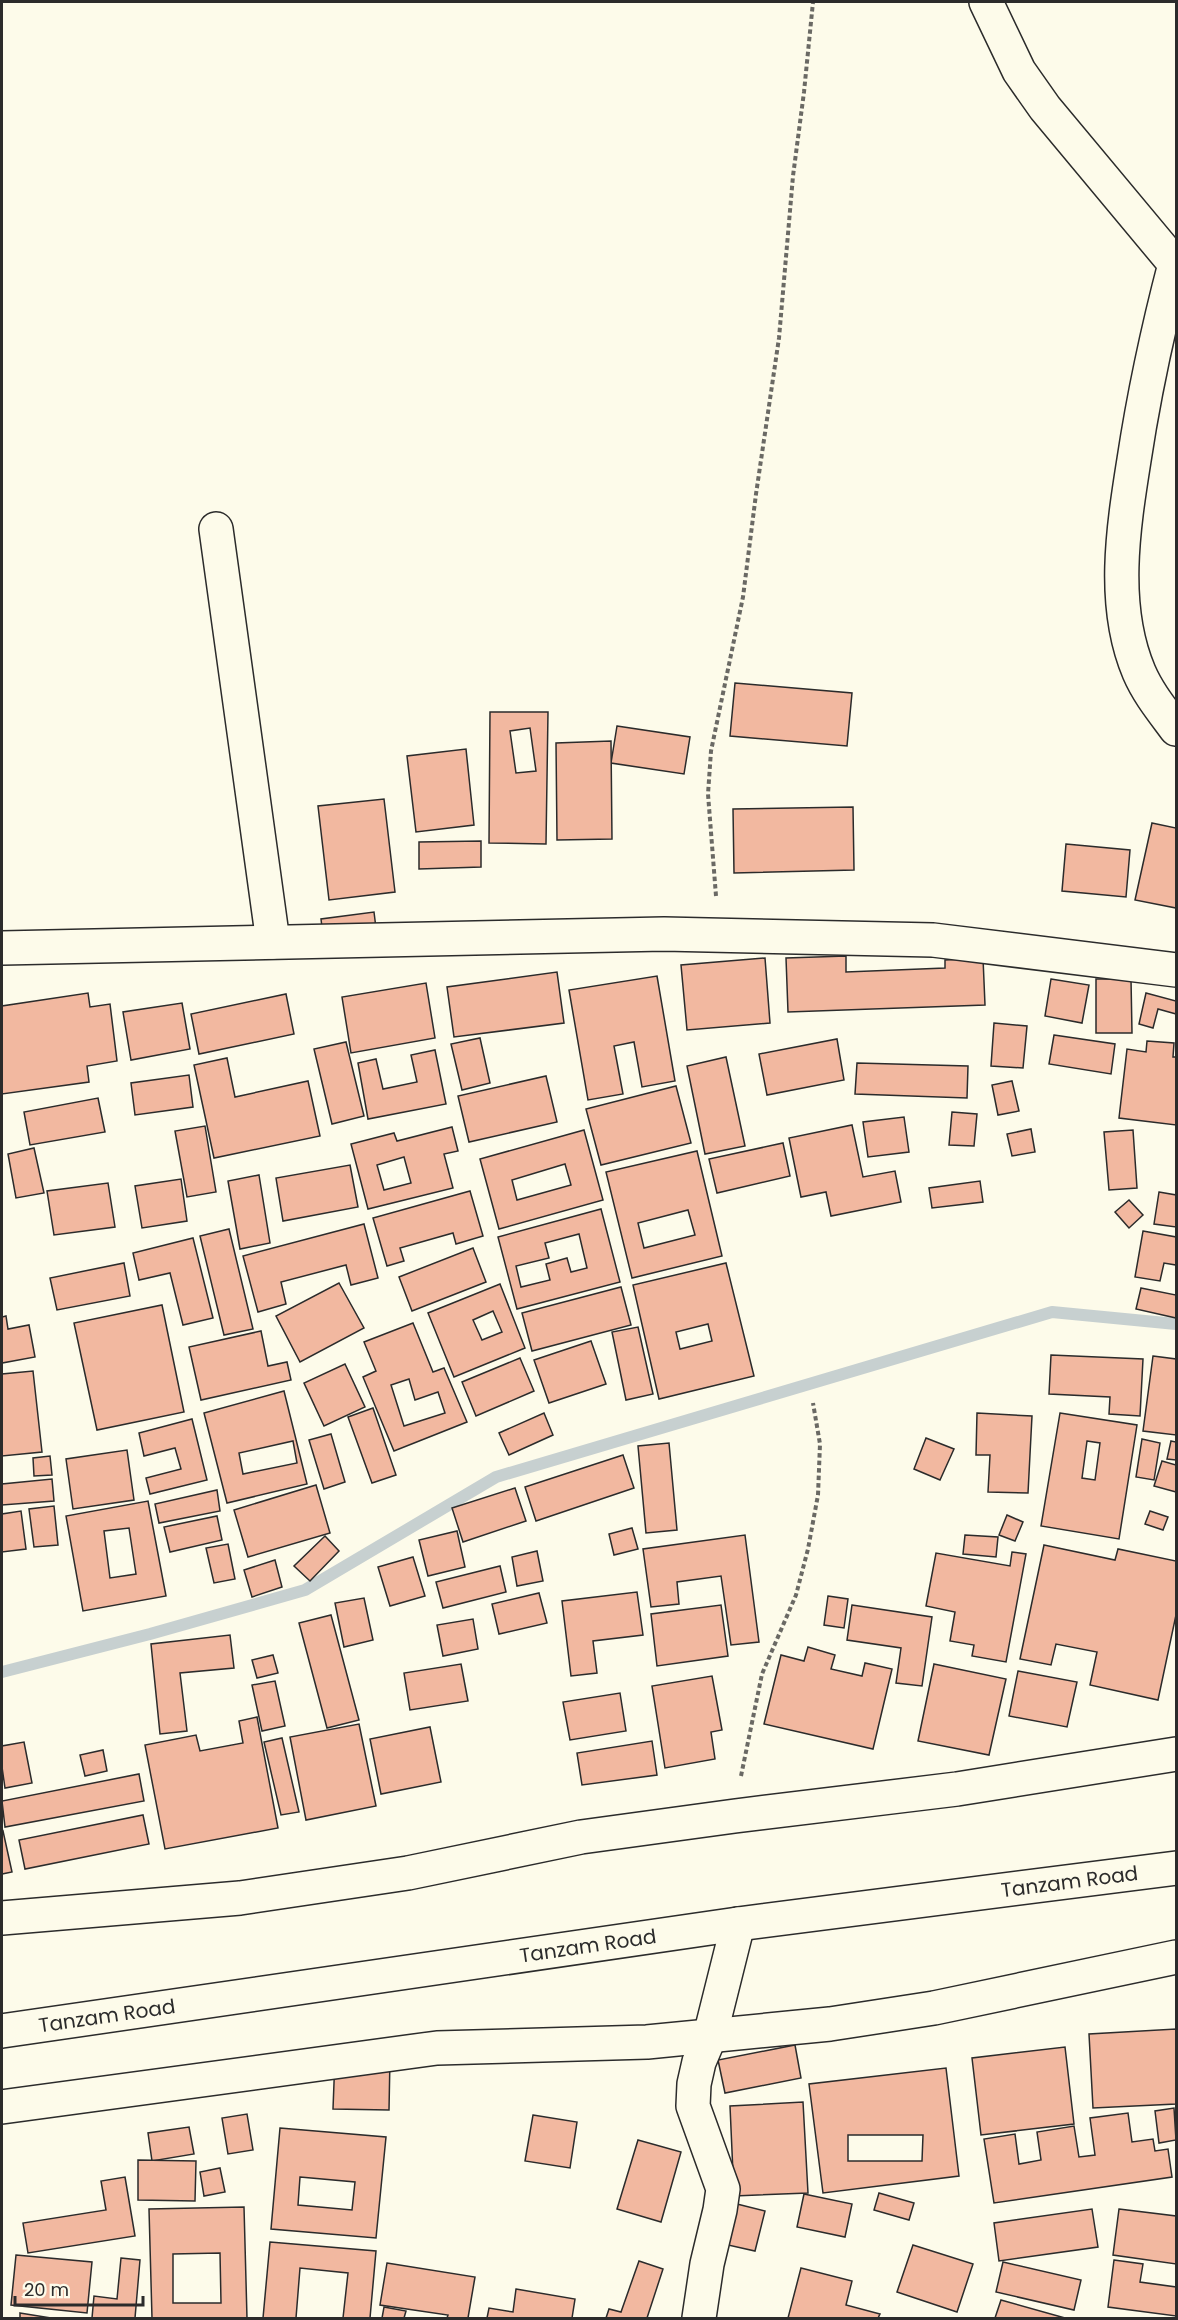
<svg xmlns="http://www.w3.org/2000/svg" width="1178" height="2320" font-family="Poppins,sans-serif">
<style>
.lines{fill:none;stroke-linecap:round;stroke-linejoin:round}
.stream{stroke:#c7d0d0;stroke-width:12}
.building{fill:#f2b8a0;stroke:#2b2b2b;stroke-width:1.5;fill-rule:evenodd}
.minor-casing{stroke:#2b2b2b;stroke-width:36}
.major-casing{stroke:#2b2b2b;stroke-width:36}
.highway-casing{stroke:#2b2b2b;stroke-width:36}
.path{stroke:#6a6964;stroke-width:4;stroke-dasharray:4.5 3;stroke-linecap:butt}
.minor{stroke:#fdfbea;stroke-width:33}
.major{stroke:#fdfbea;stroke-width:33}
.highway{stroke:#fdfbea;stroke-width:33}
.labels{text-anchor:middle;stroke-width:4.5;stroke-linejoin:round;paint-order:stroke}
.street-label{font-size:20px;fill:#2b2b2b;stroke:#fdfbea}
</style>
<rect width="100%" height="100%" fill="#fdfbea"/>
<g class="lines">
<polyline class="stream" points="2,1672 150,1634 305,1590 496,1477 1052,1312 1176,1324"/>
</g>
<g class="building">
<polygon points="735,683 852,693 847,746 730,736"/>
<path d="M490 712H548L546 844 489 843ZM530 728 536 771 516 773 510 731Z"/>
<polygon points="617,726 690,737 684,774 611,763"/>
<polygon points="611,741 612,839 557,840 556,743"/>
<polygon points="466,749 474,825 416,832 407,756"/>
<polygon points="384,799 395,892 329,900 318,806"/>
<polygon points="853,807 854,870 734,873 733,809"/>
<polygon points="1152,823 1176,828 1176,908 1135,900"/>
<polygon points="481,841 481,867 419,869 419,842"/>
<polygon points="1066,844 1130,850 1126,897 1062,891"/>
<polygon points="374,912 376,928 323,936 321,919"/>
<polygon points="846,956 846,972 945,968 945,960 983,958 985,1005 788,1012 786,958"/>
<polygon points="765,958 770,1023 687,1030 681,965"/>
<polygon points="557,972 564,1023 454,1037 447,987"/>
<polygon points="657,976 675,1081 642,1087 634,1042 614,1046 623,1094 588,1100 569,990"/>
<polygon points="1051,979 1089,985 1082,1023 1045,1016"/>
<polygon points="1096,979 1131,979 1132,1033 1096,1033"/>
<polygon points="426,983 435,1038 351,1053 342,997"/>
<polygon points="88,993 90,1007 110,1004 117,1061 87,1066 89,1082 2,1094 2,1006"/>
<polygon points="1146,993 1176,1001 1176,1014 1158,1009 1153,1028 1139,1024"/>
<polygon points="286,994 294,1034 199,1054 191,1014"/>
<polygon points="182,1003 190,1049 131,1060 123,1012"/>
<polygon points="994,1023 1027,1026 1023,1068 991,1066"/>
<polygon points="1054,1035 1115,1044 1111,1074 1049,1064"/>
<polygon points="480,1038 490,1083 462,1090 451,1044"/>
<polygon points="837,1039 844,1080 767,1095 759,1054"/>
<polygon points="1147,1041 1174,1043 1173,1057 1176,1057 1176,1125 1119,1118 1127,1049 1146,1052"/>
<polygon points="346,1042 364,1116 332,1124 314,1049"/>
<polygon points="435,1050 446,1104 368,1119 358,1063 376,1059 383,1089 417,1082 411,1055"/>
<polygon points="726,1057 745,1146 705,1154 687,1066"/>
<polygon points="227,1058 235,1097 308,1081 320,1136 214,1158 194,1065"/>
<polygon points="857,1063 968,1066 967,1098 855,1094"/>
<polygon points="189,1075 193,1107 135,1115 131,1083"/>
<polygon points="546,1076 557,1122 469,1142 458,1096"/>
<polygon points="1012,1081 1019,1111 998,1115 992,1085"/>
<polygon points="676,1086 691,1143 601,1165 586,1109"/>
<polygon points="98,1098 105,1132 30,1145 24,1112"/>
<polygon points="952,1112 977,1114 974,1146 949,1145"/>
<polygon points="904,1117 909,1152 868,1157 863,1122"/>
<polygon points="852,1125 863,1177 895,1171 901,1202 831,1216 826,1192 801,1197 789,1138"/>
<polygon points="205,1126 216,1192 187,1197 175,1131"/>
<path d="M452 1127 458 1151 444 1154 453 1188 368 1209 351 1144 394 1133 397 1141ZM404 1157 411 1183 384 1190 377 1165Z"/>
<polygon points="1031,1129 1035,1152 1012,1156 1007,1134"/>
<path d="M584 1130 603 1200 499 1229 480 1159ZM565 1164 571 1185 517 1200 512 1180Z"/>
<polygon points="1133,1130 1137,1188 1109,1190 1104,1132"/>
<polygon points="783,1143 790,1176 717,1193 709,1159"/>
<polygon points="34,1148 44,1193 16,1198 8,1154"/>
<path d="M697 1151 722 1256 632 1278 606 1172ZM688 1210 695 1235 644 1248 638 1223Z"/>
<polygon points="350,1165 358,1207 283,1221 276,1178"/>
<polygon points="259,1175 270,1243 240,1249 228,1181"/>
<polygon points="181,1179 187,1221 142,1228 135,1186"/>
<polygon points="980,1181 983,1202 932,1208 929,1188"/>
<polygon points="108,1183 115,1227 54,1235 47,1191"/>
<polygon points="470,1191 483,1236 456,1244 453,1233 400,1248 404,1261 387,1266 373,1218"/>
<polygon points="1159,1192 1176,1195 1176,1227 1154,1224"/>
<polygon points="1129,1200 1143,1215 1129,1228 1115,1212"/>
<path d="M601 1209 620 1282 517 1309 498 1237ZM579 1234 587 1268 571 1272 567 1258 546 1264 550 1280 521 1287 516 1266 549 1258 545 1243Z"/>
<polygon points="364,1224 378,1278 351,1285 346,1265 281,1282 286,1304 258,1312 243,1256"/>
<polygon points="229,1229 253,1329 224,1335 200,1236"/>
<polygon points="1143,1231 1176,1237 1176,1265 1164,1263 1160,1281 1135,1277"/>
<polygon points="193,1238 213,1318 183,1325 170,1273 139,1280 133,1253"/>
<polygon points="473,1248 486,1282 412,1311 399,1277"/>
<polygon points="124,1263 130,1296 57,1310 50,1278"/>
<path d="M726 1263 754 1376 659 1399 633 1285ZM708 1324 712 1341 680 1349 676 1332Z"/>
<polygon points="339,1283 364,1328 300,1362 276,1316"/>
<path d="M500 1284 525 1348 454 1377 428 1313ZM493 1311 502 1332 482 1340 473 1320Z"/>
<polygon points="621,1287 631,1325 532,1351 522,1313"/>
<polygon points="1141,1288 1176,1295 1176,1318 1136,1309"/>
<polygon points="162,1305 184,1412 97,1430 74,1323"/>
<polygon points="6,1316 8,1329 29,1325 35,1357 2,1363 2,1317"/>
<path d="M413 1323 433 1372 444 1368 467 1422 394 1451 363 1377 376 1371 364 1342ZM409 1379 415 1400 438 1392 445 1413 404 1426 391 1385Z"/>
<polygon points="638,1327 653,1394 626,1400 612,1332"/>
<polygon points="261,1331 268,1366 287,1362 291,1380 201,1400 189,1347"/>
<polygon points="591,1341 606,1384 549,1403 534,1360"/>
<polygon points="1051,1355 1143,1359 1140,1416 1109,1414 1110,1397 1049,1394"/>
<polygon points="1153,1356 1176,1359 1176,1435 1143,1431"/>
<polygon points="520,1358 534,1391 476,1416 462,1382"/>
<polygon points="345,1364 365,1407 324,1426 304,1383"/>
<polygon points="33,1371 42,1452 2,1456 2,1374"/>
<path d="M284 1391 307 1484 227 1503 204 1413ZM293 1441 297 1463 243 1474 239 1453Z"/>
<polygon points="373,1408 396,1475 372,1483 348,1417"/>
<polygon points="544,1413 553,1435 509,1455 499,1433"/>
<polygon points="977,1413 1032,1416 1028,1493 988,1492 990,1455 976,1455"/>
<path d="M1060 1413 1137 1425 1119 1539 1041 1526ZM1087 1441 1100 1443 1095 1480 1082 1478Z"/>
<polygon points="192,1419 207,1480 150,1494 146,1478 181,1469 175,1448 144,1456 139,1433"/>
<polygon points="331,1434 345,1482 324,1489 309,1440"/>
<polygon points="926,1438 954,1449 940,1480 914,1469"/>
<polygon points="1142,1439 1160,1443 1154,1480 1136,1477"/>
<polygon points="1171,1441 1176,1442 1176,1460 1167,1459"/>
<polygon points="669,1443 677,1530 646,1533 638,1446"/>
<polygon points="127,1450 134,1500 73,1509 66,1459"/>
<polygon points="623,1455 634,1488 536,1521 525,1487"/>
<polygon points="50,1456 52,1475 34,1476 33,1458"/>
<polygon points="1162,1461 1176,1465 1176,1492 1154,1486"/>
<polygon points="52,1479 54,1501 2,1505 2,1484"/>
<polygon points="316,1485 330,1533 248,1557 234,1510"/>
<polygon points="515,1488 526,1521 463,1542 452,1508"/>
<polygon points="217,1490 220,1511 159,1523 155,1504"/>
<path d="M148 1501 166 1596 83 1611 66 1516ZM129 1528 136 1574 110 1578 104 1531Z"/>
<polygon points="54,1506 58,1545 34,1547 29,1509"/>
<polygon points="21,1511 26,1549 2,1552 2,1514"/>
<polygon points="1150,1511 1168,1517 1163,1530 1145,1524"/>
<polygon points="1007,1515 1023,1522 1015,1541 999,1535"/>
<polygon points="217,1516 222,1540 170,1552 164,1527"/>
<polygon points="632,1528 638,1549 614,1555 609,1534"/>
<polygon points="457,1531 465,1567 428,1576 419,1540"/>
<polygon points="745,1535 759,1642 731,1645 721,1576 677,1582 679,1604 651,1607 643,1549"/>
<polygon points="965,1535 998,1537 996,1557 963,1554"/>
<polygon points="325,1536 339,1551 310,1581 294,1566"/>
<polygon points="228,1544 235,1579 214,1583 206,1548"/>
<polygon points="1044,1545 1115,1560 1118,1549 1176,1561 1176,1615 1158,1700 1090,1685 1097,1652 1056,1644 1051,1665 1020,1659"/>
<polygon points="537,1551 543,1581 517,1586 512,1557"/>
<polygon points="1012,1552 1026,1554 1006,1662 972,1656 974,1645 950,1641 955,1612 926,1606 936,1553 1010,1566"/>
<polygon points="413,1557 425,1596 390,1606 378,1567"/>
<polygon points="275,1560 282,1587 252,1597 244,1570"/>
<polygon points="500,1566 506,1592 443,1608 436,1582"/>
<polygon points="637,1592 643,1635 593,1641 597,1673 571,1676 562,1601"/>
<polygon points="539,1593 547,1623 499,1634 492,1604"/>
<polygon points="828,1596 848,1599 844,1628 824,1625"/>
<polygon points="364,1598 373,1640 344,1647 335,1603"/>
<polygon points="721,1605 728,1656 657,1666 651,1614"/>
<polygon points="852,1605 932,1617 922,1686 896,1683 901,1648 847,1640"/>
<polygon points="331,1615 359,1720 327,1728 299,1623"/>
<polygon points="473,1619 478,1649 443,1656 437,1625"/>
<polygon points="230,1635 234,1668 180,1673 187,1731 160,1734 151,1644"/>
<polygon points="808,1647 835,1655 831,1669 862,1676 865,1663 892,1669 873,1749 764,1724 781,1655 804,1661"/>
<polygon points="273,1655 278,1673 257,1678 252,1660"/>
<polygon points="461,1664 468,1701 410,1710 404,1673"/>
<polygon points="934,1664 1006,1679 989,1755 918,1741"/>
<polygon points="1018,1671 1077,1682 1067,1727 1009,1716"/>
<polygon points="712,1676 722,1730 711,1732 715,1759 665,1768 652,1686"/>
<polygon points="275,1681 285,1726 262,1731 252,1685"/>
<polygon points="620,1693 626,1731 570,1740 563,1702"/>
<polygon points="257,1717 278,1828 165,1849 145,1745 196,1735 200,1751 243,1743 239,1721"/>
<polygon points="359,1724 376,1806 306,1820 290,1737"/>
<polygon points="430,1727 441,1782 381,1794 370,1739"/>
<polygon points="282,1738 299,1812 281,1815 264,1742"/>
<polygon points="652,1741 657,1775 582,1785 577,1753"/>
<polygon points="24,1742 32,1783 5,1788 2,1767 2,1746"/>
<polygon points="103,1750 107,1771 85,1776 80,1755"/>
<polygon points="139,1774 144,1801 5,1827 2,1801"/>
<polygon points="143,1815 149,1844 25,1869 19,1840"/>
<polygon points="3,1831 12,1872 2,1874 2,1832"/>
<polygon points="1176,2029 1176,2104 1093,2108 1089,2034"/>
<polygon points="795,2045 801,2078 725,2093 718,2060"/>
<polygon points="1065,2047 1074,2124 981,2135 972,2058"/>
<polygon points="335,2057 390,2058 389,2110 333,2109"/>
<path d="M946 2068 959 2176 823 2193 809 2084ZM848 2135H923L922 2161H848Z"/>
<polygon points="803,2102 808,2193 734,2196 730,2106"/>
<polygon points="1174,2108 1176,2140 1159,2143 1155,2111"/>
<polygon points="1128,2113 1132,2142 1153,2139 1155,2151 1168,2149 1172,2177 994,2203 984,2139 1015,2134 1019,2164 1041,2160 1037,2132 1074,2126 1079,2157 1095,2155 1090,2118"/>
<polygon points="247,2114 253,2150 228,2154 222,2118"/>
<polygon points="533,2115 577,2122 570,2168 525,2161"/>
<polygon points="189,2127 194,2154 152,2161 148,2133"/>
<path d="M280 2128 386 2137 376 2238 271 2229ZM300 2177 355 2182 352 2210 298 2205Z"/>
<polygon points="638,2140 681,2152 661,2222 617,2209"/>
<polygon points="138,2160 196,2161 195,2201 138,2200"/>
<polygon points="220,2168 225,2192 204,2196 200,2172"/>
<polygon points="125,2177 135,2236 28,2253 23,2223 106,2210 101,2181"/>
<polygon points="879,2193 914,2203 909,2220 874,2210"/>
<polygon points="804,2194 852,2204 845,2237 797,2227"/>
<polygon points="737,2204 765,2211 755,2251 728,2245"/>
<path d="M244 2207 247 2318H152L149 2209ZM220 2253 221 2303H173V2254Z"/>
<polygon points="1092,2209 1098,2247 999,2261 994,2223"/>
<polygon points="1119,2209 1176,2216 1176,2264 1113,2255"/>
<polygon points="270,2242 376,2251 370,2318 343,2318 348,2273 300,2268 296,2318 263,2318"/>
<polygon points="913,2245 973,2264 957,2312 897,2292"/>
<polygon points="16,2255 92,2262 87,2313 11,2305"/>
<polygon points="121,2258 140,2260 135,2318 92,2318 94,2296 117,2299"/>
<polygon points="1114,2260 1143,2264 1140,2282 1176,2287 1176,2316 1108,2307"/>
<polygon points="639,2261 663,2269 647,2318 606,2318 609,2309 621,2312"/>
<polygon points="1003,2262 1081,2280 1074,2310 996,2292"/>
<polygon points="387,2263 475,2277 468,2318 447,2318 448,2315 380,2305"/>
<polygon points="801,2268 852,2281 846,2305 880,2314 878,2318 788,2318"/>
<polygon points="516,2289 575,2299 572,2318 487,2318 489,2308 513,2312"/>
<polygon points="1001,2300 1065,2318 995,2318"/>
<polygon points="384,2307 406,2311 404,2318 382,2318"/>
<polygon points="20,2313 51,2318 20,2318"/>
</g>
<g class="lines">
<defs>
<g id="minor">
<path d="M986 2 1019 71 1045 108 1175 264C1158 329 1144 394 1134 460 1123 529 1111 606 1139 672 1148 693 1162 710 1176 729"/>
<polyline points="216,529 273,942"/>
<polyline points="2,1918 240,1898 408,1873 581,1837 735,1816 957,1789 1176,1754"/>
<polyline points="2,2107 437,2048 647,2042 830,2024 934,2008 1176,1957"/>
<polyline points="699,2318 707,2264 720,2210 723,2189 693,2106 694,2084 699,2062 710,2036 738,1924"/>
</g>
<polyline id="major" points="2,948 664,934 933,940 1176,970"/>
<g id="highway">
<path id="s1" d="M2 2031 738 1924 1176 1868"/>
</g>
</defs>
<use href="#minor" class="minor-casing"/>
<use href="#major" class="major-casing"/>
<use href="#highway" class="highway-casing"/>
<g class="path">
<polyline points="716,896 708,794 711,751 743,597 756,494 779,338 793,176 804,92 813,2"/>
<polyline points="741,1776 762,1674 796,1595 808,1549 818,1495 820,1444 813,1403"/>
</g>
<use href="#minor" class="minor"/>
<use href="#major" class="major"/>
<use href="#highway" class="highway"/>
</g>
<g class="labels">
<g class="street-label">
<text dy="7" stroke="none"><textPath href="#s1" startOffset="1078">Tanzam Road</textPath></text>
<text dy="7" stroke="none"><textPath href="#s1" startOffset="592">Tanzam Road</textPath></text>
<text dy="7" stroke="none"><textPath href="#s1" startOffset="106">Tanzam Road</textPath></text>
</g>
</g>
<rect width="1178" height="2320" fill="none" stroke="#2b2b2b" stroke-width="6"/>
<path d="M15 2296v9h128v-9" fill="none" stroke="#2b2b2b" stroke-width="3"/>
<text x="24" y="2296" font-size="18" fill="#2b2b2b" stroke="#fdfbea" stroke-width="4.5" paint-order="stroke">20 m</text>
</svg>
